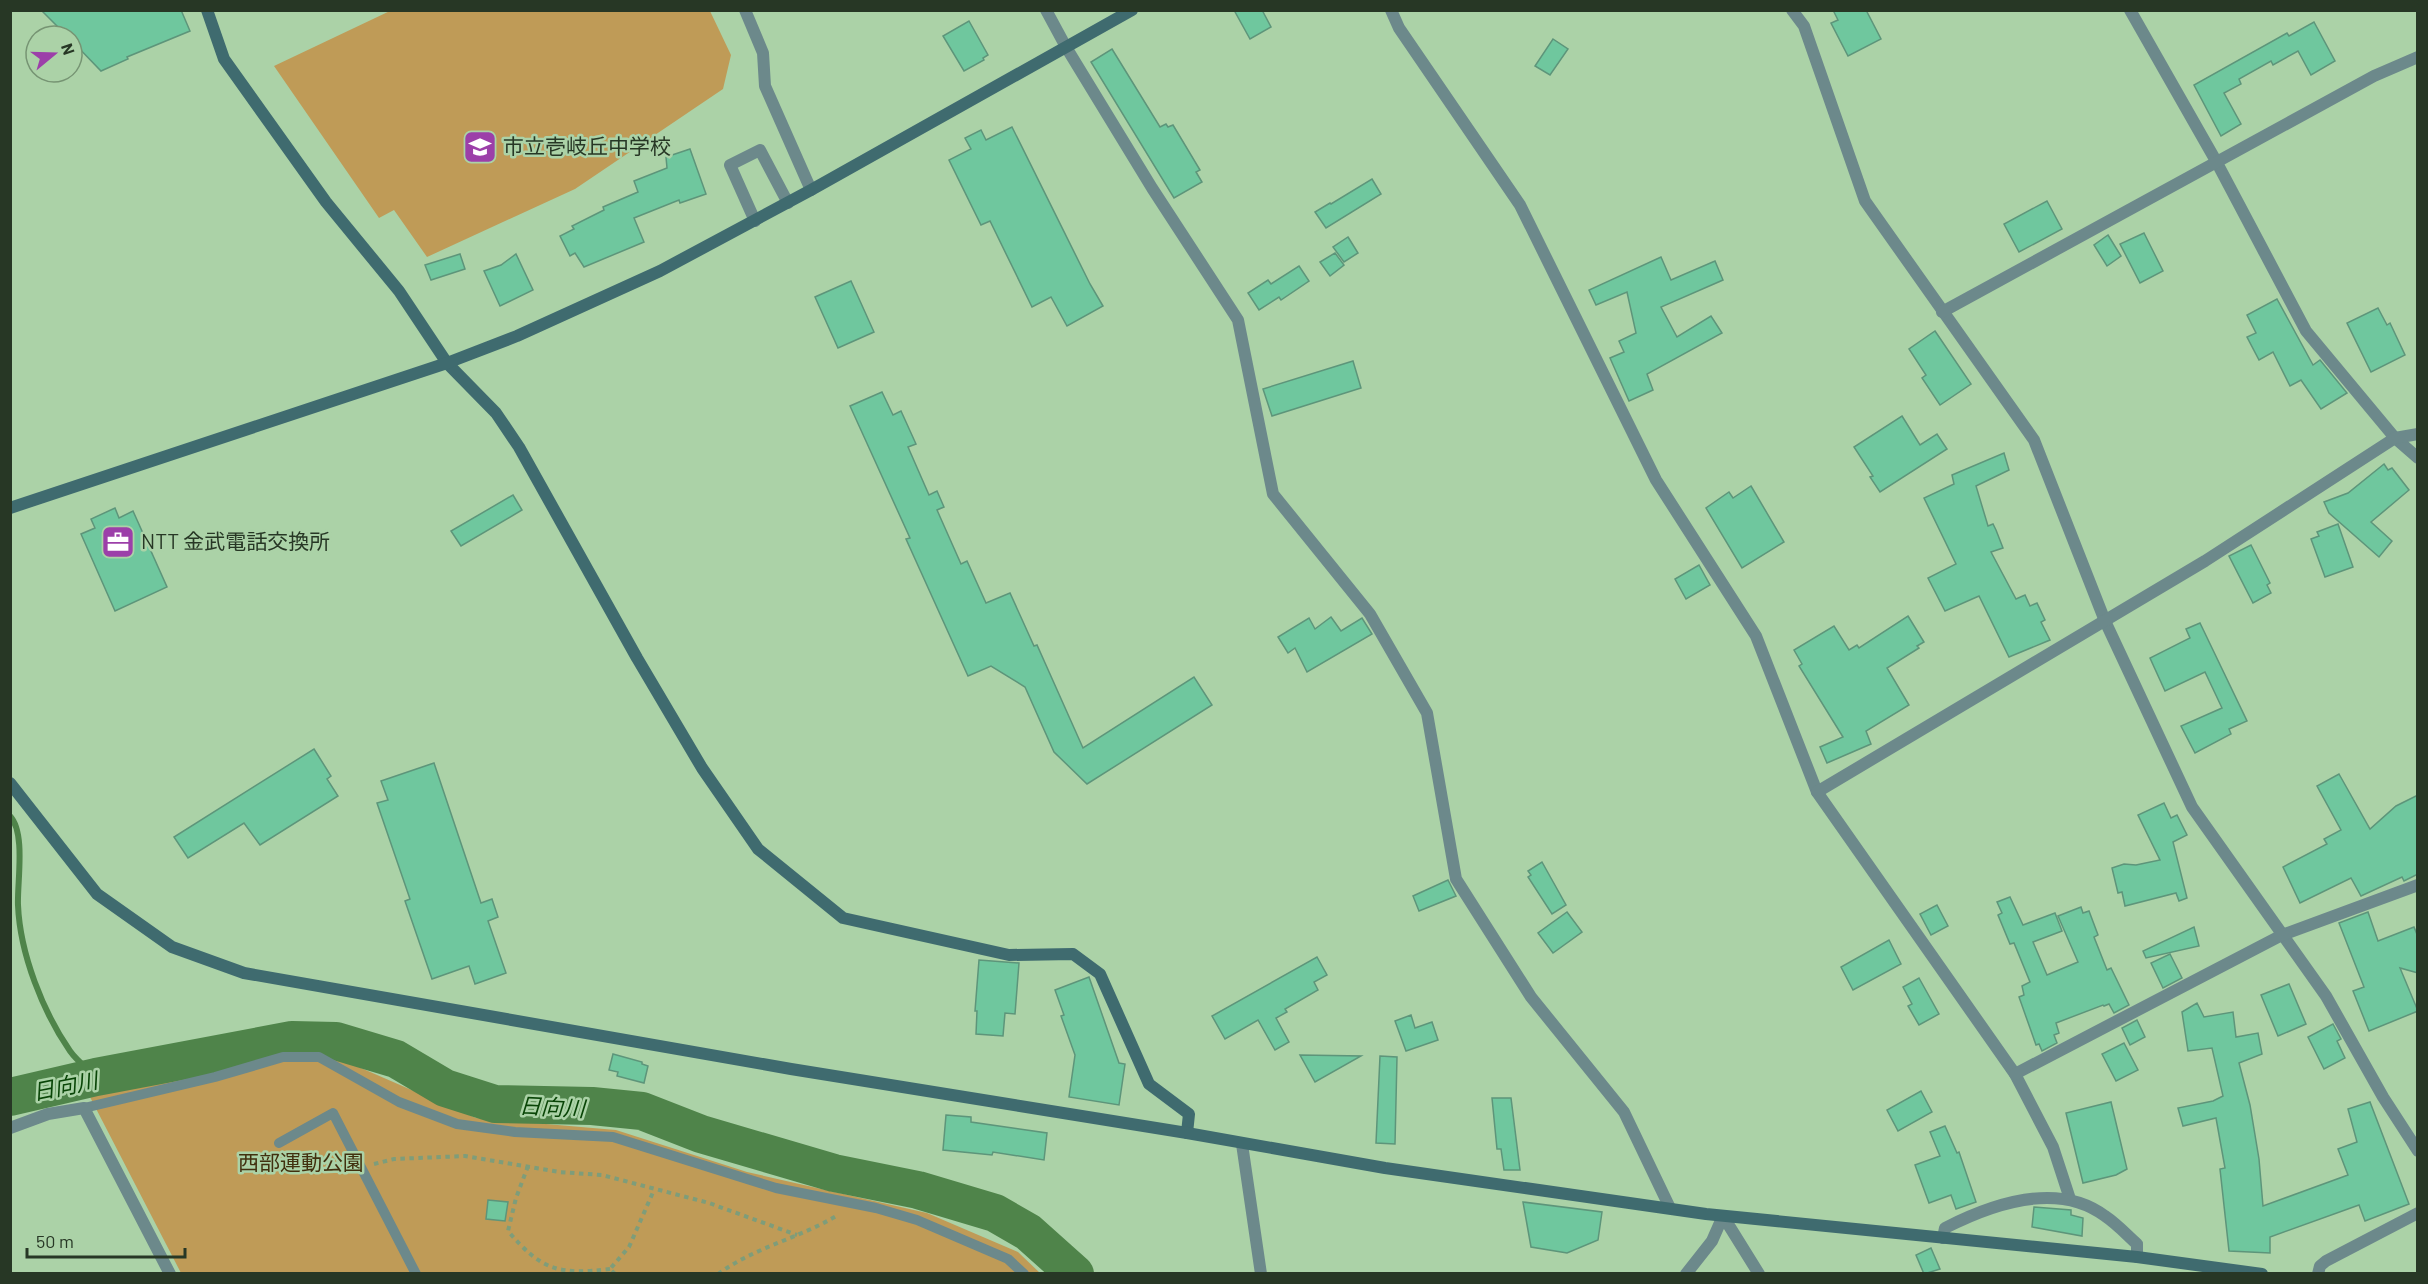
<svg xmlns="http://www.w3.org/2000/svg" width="2428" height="1284" font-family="Barlow,'Noto Sans JP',sans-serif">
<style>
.green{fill:#bf9b57}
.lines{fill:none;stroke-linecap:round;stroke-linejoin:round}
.stream{stroke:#4f844a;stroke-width:6}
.river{stroke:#4f844a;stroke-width:38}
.building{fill:#6fc79e;stroke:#5d957a;stroke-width:1.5}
.path{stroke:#7e9d7a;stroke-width:4;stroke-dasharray:4.5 4.5;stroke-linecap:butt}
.lane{stroke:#6c898b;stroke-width:10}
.street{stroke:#6c898b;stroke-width:12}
.secondary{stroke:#3f6b6f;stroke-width:12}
.labels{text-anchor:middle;stroke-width:5;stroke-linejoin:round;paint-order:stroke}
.poi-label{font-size:21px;fill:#273725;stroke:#abd2a7;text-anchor:start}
.park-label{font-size:21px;fill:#41300f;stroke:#abd2a7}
.water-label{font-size:22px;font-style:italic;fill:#094507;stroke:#abd2a7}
</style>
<rect width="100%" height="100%" fill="#abd2a7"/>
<g class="green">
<polygon points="392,10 710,11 731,55 723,89 575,189 427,257 394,210 379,218 274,66"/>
<path d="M307 1050 338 1054 361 1068 476 1118 616 1130 747 1172 927 1213 1018 1252 1040 1273H181L90 1097C162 1077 233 1060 307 1050Z"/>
</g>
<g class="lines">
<path class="stream" d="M10 816C26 833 17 883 18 905 20 954 43 1012 70 1051 77 1061 88 1069 96 1077"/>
<polyline class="river" points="10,1097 96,1077 292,1040 336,1041 396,1059 445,1088 495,1104 592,1106 642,1111 701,1134 834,1173 918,1190 995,1213 1028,1232 1075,1274"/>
</g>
<g class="building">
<polygon points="41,10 181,10 190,31 127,57 128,59 101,71 72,41 72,36 67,36"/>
<polygon points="1234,10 1262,10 1271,27 1250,39"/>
<polygon points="1833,10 1866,10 1881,39 1848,56 1831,23 1838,20"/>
<polygon points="969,21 988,55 983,58 984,60 964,71 943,36"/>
<polygon points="2314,22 2335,61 2311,75 2298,51 2273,65 2271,61 2239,79 2241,84 2224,93 2241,124 2221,136 2194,85 2287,33 2289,36"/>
<polygon points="1553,39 1568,49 1550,75 1535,66"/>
<polygon points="1112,49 1160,127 1166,124 1168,127 1173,125 1200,170 1196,172 1202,182 1174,198 1091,62"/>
<polygon points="1012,127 1090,284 1103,306 1067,326 1051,297 1032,307 990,221 981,225 949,160 971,149 965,138 981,130 986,140"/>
<polygon points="690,149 706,194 680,203 679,200 634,218 644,242 584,267 575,253 570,256 560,236 574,229 572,226 604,210 603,207 638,192 634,181 667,168 666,157"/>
<polygon points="1372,179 1381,194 1326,228 1315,212 1330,203 1331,204"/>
<polygon points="2047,201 2062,229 2019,252 2004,224"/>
<polygon points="2144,233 2163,271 2140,283 2120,244"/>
<polygon points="2108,235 2121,256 2107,266 2094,245"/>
<polygon points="1348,237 1358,253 1344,262 1333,247"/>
<polygon points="1335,253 1344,265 1330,276 1320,262"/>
<polygon points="460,254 465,269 431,280 425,265"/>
<polygon points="516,254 533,290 500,306 484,271 501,265"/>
<polygon points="1661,257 1671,280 1715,261 1723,280 1661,307 1677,337 1711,316 1722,333 1647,374 1653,390 1629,401 1610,358 1624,352 1619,341 1636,333 1627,292 1596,305 1589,290"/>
<polygon points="1299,266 1309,281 1281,300 1279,297 1259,310 1248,293 1268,280 1271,284"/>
<polygon points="851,281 874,332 838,348 815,297"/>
<polygon points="2277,299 2313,365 2320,360 2347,393 2321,409 2301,380 2290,386 2273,352 2259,360 2247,337 2256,333 2247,315"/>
<polygon points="2378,308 2387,325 2390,323 2405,355 2371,372 2347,323"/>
<polygon points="1935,331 1971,384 1940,405 1922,378 1926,375 1909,349"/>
<polygon points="1353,361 1361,388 1272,416 1263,389"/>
<polygon points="882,392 893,415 901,411 916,444 908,447 929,495 937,491 944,507 937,510 961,564 967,561 986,603 1010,593 1034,646 1037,645 1083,748 1194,677 1212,705 1087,784 1054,752 1025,687 991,666 968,676 906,539 910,538 850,406"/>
<polygon points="1902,416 1920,445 1937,434 1947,449 1880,492 1870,477 1873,476 1854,447"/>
<polygon points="2004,453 2009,470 1976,486 1988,526 1993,524 1996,530 2003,548 1991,552 2016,599 2025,595 2030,606 2037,603 2045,620 2041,622 2050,640 2009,657 1979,596 1945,611 1928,578 1956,564 1924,498 1954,484 1952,475"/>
<polygon points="2384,464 2388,470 2392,468 2409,490 2371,522 2392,541 2379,557 2329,513 2324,502 2348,493"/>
<polygon points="1751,486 1784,542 1742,568 1706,508 1729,492 1733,498"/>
<polygon points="513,495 522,510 461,546 451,531"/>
<polygon points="115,508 119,518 133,511 167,587 115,611 81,534 95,528 91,519"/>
<polygon points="2338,524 2353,567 2325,577 2311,539 2319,536 2317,532"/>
<polygon points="2251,545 2270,583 2267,585 2271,593 2253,603 2229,556"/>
<polygon points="1699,565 1710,585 1686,599 1675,579"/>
<polygon points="1908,616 1924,642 1917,646 1919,648 1887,668 1909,705 1866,731 1871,744 1827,763 1820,747 1843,737 1799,666 1802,664 1794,650 1834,626 1849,650 1857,645 1859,648"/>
<polygon points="1331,617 1341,631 1362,618 1372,634 1307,672 1295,648 1288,653 1278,637 1309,618 1315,629"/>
<polygon points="2200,623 2247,721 2229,729 2231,734 2195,753 2181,726 2222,708 2205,672 2165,691 2150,658 2190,638 2186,629"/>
<polygon points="314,749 331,776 327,779 338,796 260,845 244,823 188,858 174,837"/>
<polygon points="434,763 481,903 492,899 498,917 488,921 506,973 475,984 469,966 432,979 405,901 410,899 377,803 388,800 381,781"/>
<polygon points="2339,774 2370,829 2396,806 2418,795 2418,874 2404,881 2402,877 2361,896 2351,878 2300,903 2283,867 2327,844 2324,839 2341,830 2317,786"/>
<polygon points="2164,803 2171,818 2177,815 2187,835 2173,842 2187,898 2179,901 2176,893 2125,906 2122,892 2118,893 2112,868 2124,864 2136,865 2160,860 2138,815"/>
<polygon points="1542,862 1566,905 1552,914 1528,877 1531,875 1528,871"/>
<polygon points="1448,880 1456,896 1419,911 1413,896"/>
<polygon points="2010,897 2023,925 2055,913 2062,931 2033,942 2047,975 2078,962 2058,916 2081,907 2083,913 2089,911 2098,935 2094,937 2107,970 2111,968 2129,1005 2114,1013 2109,1004 2104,1006 2103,1005 2056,1023 2059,1033 2054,1035 2057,1043 2042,1051 2039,1044 2036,1045 2019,997 2024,995 2022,986 2030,982 2014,943 2010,944 1998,915 2002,913 1997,902"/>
<polygon points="1937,905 1948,926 1931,935 1920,914"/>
<polygon points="1567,912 1582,932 1553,953 1538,933"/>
<polygon points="2368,912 2378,941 2414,927 2418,937 2418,973 2400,968 2418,1011 2369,1031 2353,991 2364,987 2339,923"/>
<polygon points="2194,927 2199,946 2146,958 2143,951"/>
<polygon points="1889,940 1901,964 1853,990 1841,967"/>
<polygon points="2170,954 2182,978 2163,988 2151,963"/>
<polygon points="1317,957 1327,975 1314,982 1318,990 1285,1009 1287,1012 1276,1018 1289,1042 1275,1050 1258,1020 1225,1039 1212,1016"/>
<polygon points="979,960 1019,963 1015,1014 1005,1013 1003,1036 976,1034 977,1011 975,1011"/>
<polygon points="1089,977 1119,1063 1125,1064 1119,1105 1069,1097 1075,1055 1061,1016 1064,1015 1055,990"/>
<polygon points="1919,978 1939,1014 1919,1025 1908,1006 1912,1004 1903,987"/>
<polygon points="2289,984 2306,1024 2278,1036 2261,995"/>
<polygon points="2197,1003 2204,1017 2233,1012 2236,1037 2258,1033 2262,1054 2239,1063 2250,1105 2259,1159 2263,1206 2348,1175 2338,1149 2357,1142 2348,1109 2370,1102 2409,1204 2365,1221 2359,1205 2270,1237 2270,1253 2229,1251 2220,1169 2225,1168 2216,1118 2183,1126 2178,1108 2213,1101 2223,1096 2212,1048 2188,1051 2182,1012"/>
<polygon points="1411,1015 1415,1028 1432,1022 1438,1040 1406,1051 1395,1021"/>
<polygon points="2137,1020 2145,1037 2130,1045 2122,1028"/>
<polygon points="2333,1024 2341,1039 2337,1041 2345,1058 2324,1069 2308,1037"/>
<polygon points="2124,1043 2138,1070 2116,1081 2102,1054"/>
<polygon points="613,1054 642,1062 642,1064 648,1066 644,1083 617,1076 618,1072 609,1070"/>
<polygon points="1300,1055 1361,1056 1315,1082"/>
<polygon points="1380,1056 1397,1057 1395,1144 1376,1143"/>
<polygon points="1921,1091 1932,1112 1898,1131 1887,1110"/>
<polygon points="1492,1098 1511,1098 1520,1170 1504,1170 1501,1149 1497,1149"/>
<polygon points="2111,1102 2127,1169 2116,1175 2083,1183 2066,1113"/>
<polygon points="946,1115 971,1117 971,1122 1047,1133 1044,1160 993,1152 992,1155 943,1150"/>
<polygon points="1945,1126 1957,1153 1959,1152 1976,1202 1956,1209 1951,1195 1929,1203 1915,1165 1940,1156 1930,1132"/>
<polygon points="488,1200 508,1202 505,1221 486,1219"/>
<polygon points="1523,1202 1602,1212 1598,1240 1567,1253 1531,1247"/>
<polygon points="2034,1207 2071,1210 2071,1215 2083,1218 2082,1236 2032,1227"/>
<polygon points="1931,1248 1940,1269 1924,1274 1916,1255"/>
</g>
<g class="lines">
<g class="path">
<polyline points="374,1164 394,1159 465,1156 559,1172 602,1175 709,1203 797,1235"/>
<path d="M528 1166 516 1198 508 1231C542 1271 559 1275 610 1269"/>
<polyline points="615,1274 610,1269 629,1247 654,1190"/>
<path d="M718 1274C755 1247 800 1238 838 1215"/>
</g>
<g class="lane">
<polyline points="84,1108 215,1077 283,1057 319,1057 399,1102 457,1124 515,1132 613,1137 776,1188 876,1208 917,1220 1008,1259 1024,1274"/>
<polyline points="279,1143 333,1113 416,1274"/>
</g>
<g class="street">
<polyline points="745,10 763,53 765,86 811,190"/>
<polyline points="1046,10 1066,47 1152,188 1238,320 1273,494 1370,614 1427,713 1456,879 1531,997 1624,1112 1670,1208"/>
<polyline points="1391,10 1399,28 1520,205 1656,480 1756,636 1817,792 2015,1074 2053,1147 2070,1199"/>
<polyline points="1792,10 1804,26 1865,201 2034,440 2105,621 2192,807 2326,996 2383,1097 2418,1151"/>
<polyline points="2130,10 2216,161 2306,331 2395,438 2418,458"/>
<polyline points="755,221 730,165 760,150 788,203"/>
<polyline points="1942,312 2374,76 2418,57"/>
<polyline points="1817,792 2205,561 2395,438 2418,434"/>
<polyline points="2015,1074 2282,935 2418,885"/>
<polyline points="10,1128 48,1114 84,1108 170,1274"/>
<polyline points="1242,1144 1261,1274"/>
<polyline points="1723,1216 1759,1274"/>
<path d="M1943 1238 1945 1228C1992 1204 2058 1181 2105 1216 2117 1224 2127 1235 2137 1244V1257"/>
<polyline points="1686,1274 1712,1241 1723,1216"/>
<polyline points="2318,1274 2320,1266 2326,1261 2418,1213"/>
</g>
<g class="secondary">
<polyline points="207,10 224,59 326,202 399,291 447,363 496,413 519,447 637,658 702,768 758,849 843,918 1009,955 1073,954 1100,974 1149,1084 1189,1114 1187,1133"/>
<polyline points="10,508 447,363 517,336 660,271 811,190 1132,10"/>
<polyline points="10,783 97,894 172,947 244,973 791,1069 1187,1133 1385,1168 1706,1214 2137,1257 2262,1274"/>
</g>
</g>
<defs>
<symbol id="school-square" viewBox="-11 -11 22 22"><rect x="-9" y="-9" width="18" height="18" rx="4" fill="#9c3fa9" stroke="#abd2a7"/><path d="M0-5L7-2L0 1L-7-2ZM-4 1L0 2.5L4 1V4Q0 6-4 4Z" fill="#fff"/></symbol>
<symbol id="office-square" viewBox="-11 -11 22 22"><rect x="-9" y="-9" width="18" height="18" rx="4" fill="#9c3fa9" stroke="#abd2a7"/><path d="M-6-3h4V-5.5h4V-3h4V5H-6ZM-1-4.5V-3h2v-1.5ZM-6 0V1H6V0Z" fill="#fff"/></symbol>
</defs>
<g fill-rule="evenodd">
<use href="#school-square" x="461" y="128" width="38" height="38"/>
<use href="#office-square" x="99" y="523" width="38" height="38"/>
</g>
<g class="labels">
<g class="poi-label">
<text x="503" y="154">市立壱岐丘中学校</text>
<text x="141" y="549">NTT 金武電話交換所</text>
</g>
<g class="park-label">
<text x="301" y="1170">西部運動公園</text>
</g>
<g class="water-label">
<text transform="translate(65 1086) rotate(-11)" y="8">日向川</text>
<text transform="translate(552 1107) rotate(3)" y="8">日向川</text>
</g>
</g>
<rect width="2428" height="1284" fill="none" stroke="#273725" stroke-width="24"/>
<g transform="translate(54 54) rotate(71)"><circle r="28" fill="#abd2a7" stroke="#769473" stroke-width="1.5"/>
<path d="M0-4.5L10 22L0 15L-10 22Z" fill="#9c3fa9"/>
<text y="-9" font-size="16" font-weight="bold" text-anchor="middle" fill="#273725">N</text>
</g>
<path d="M27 1248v9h158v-9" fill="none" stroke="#273725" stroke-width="3"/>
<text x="36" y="1248" font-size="18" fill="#273725" stroke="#abd2a7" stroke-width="4.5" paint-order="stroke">50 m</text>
</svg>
